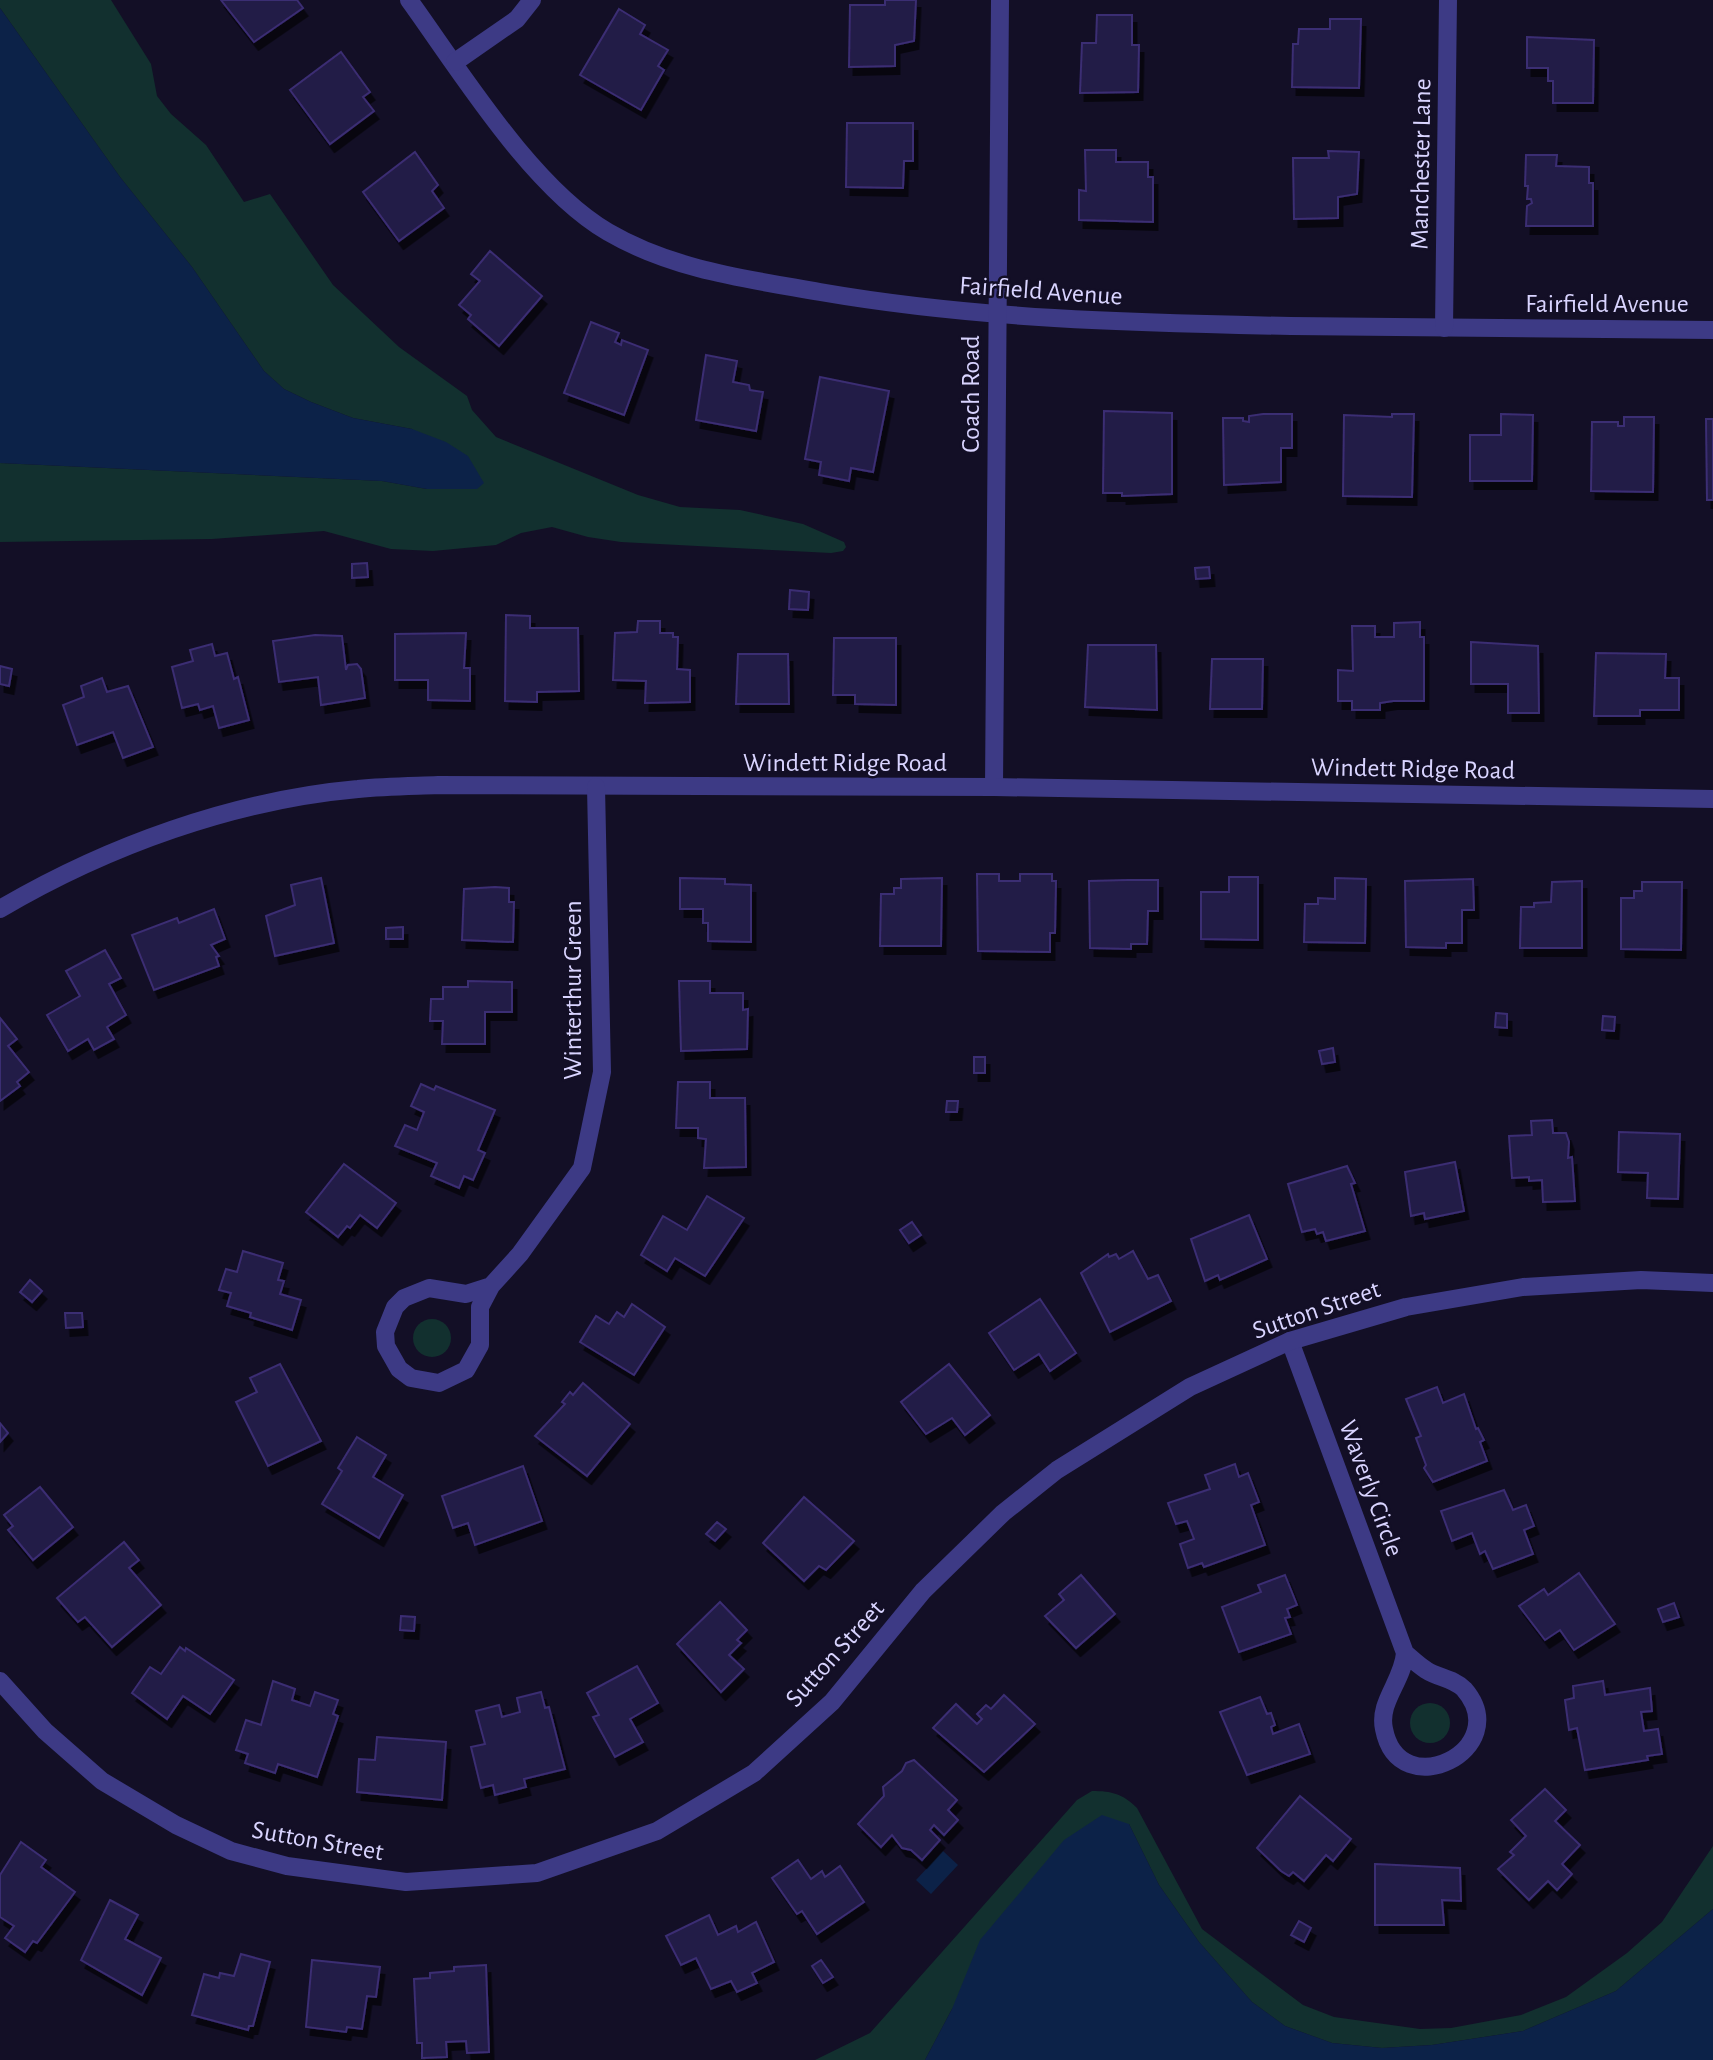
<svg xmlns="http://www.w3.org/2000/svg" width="1713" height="2060" font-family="'Alegreya Sans',sans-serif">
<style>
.green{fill:#12302f}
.water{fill:#0c2248}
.building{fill:#241b47;stroke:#3b2d73;stroke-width:2;filter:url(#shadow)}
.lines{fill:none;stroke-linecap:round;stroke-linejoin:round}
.minor{stroke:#3d3a85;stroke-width:18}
.labels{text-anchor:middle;stroke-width:5;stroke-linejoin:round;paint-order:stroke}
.street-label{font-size:26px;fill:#d9d4ff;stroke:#130f26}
</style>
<defs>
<filter id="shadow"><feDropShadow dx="4.5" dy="8" stdDeviation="0" flood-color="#0009"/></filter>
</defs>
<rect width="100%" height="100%" fill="#130f26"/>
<g class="green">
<polygon points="0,0 111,0 151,64 157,96 171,114 206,145 244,202 270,194 333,285 399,347 467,396 472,410 496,437 638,495 680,507 740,510 803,524 844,542 846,547 843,551 831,553 621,542 588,537 552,527 521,533 496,545 433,551 391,549 324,531 212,539 0,542 0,463 382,481 427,489 477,489 412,429 353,418 311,402 284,389 264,371 192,267 120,177 0,8"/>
<circle cx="432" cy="1338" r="19"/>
<circle cx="1430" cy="1723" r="20"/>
<path d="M1092 1791C1112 1791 1123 1794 1137 1808L1202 1929 1303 2005 1334 2017 1420 2029 1451 2028 1521 2015 1566 1997 1627 1953 1662 1922 1713 1846V1909L1616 1991 1523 2031 1432 2045 1382 2048 1332 2043 1285 2026 1252 2002 1199 1942 1159 1885 1129 1824 952 2009 925 2060H815L870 2033 1077 1800Z"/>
</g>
<g class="water">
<polygon points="0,8 120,177 192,267 264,371 284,389 311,402 353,418 412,429 446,442 468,456 484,483 477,489 427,489 382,481 0,463"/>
<polygon points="1102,1815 1129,1824 1159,1885 1199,1942 1252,2002 1285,2026 1332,2043 1382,2048 1432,2045 1523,2031 1616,1991 1713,1909 1713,2060 925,2060 952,2009 980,1940 1064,1840"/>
<polygon points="943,1851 958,1865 931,1894 916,1880"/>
</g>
<g class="building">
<polygon points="221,0 297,0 303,8 254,42"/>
<polygon points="885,0 916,0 914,41 895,45 895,66 849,67 850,5 885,5"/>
<polygon points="619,9 645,25 640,34 668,50 658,66 664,70 641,110 580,75"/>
<polygon points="1097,15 1132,15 1132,45 1139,45 1138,92 1080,93 1082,43 1096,43"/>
<polygon points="1330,19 1361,19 1359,88 1292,87 1293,44 1298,44 1299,29 1330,29"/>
<polygon points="1527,37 1594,40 1593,103 1553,103 1553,81 1548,81 1548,68 1527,68"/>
<polygon points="341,52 370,92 363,97 374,111 330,144 290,90"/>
<polygon points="847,123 913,123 913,161 904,161 903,188 846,187"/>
<polygon points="1085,150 1116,150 1116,162 1148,162 1148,177 1153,177 1153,222 1079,220 1079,190 1086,191"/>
<polygon points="1328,151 1359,152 1357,194 1338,197 1338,218 1294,219 1293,158 1329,158"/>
<polygon points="415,152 438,185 432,191 444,208 399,241 363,192"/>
<polygon points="1526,155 1557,155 1556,166 1589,167 1589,183 1593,183 1593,226 1526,226 1527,206 1532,203 1531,199 1527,199 1528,186 1525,186"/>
<polygon points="490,251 542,296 499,346 468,319 471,315 459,305 480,281 471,274"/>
<polygon points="591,322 619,333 615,342 621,345 622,340 648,350 624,415 564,393"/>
<polygon points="706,355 737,361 733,382 749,385 750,390 763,392 756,431 696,420"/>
<polygon points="820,377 889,391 873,472 851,468 849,481 819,475 821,462 805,459"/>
<polygon points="1104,411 1172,413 1172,494 1122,496 1122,493 1103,493"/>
<polygon points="1263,414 1292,414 1292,448 1281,448 1281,482 1224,485 1223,418 1243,418 1243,421 1249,422 1249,416"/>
<polygon points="1392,414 1414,414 1412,497 1343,496 1344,415 1392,417"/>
<polygon points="1501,414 1533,415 1532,481 1470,481 1470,435 1501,435"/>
<polygon points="1624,417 1654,417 1653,492 1591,491 1592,422 1618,422 1618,426 1624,426"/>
<polygon points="1706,419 1713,419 1713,500 1707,500"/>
<polygon points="367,563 368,577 352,578 352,564"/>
<polygon points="1209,567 1210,578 1196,579 1195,568"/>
<polygon points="790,590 809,592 808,610 789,609"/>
<polygon points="506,615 530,616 530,628 578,628 579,691 537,692 537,702 505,701"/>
<polygon points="638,621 660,621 660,633 673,633 673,637 678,637 677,669 690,670 690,702 645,703 646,681 613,680 615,633 637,632"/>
<polygon points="1420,622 1420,637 1424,637 1424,701 1393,701 1380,703 1380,710 1352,710 1352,701 1338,701 1338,670 1353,671 1352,626 1375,626 1375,637 1394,637 1394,623"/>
<polygon points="466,633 464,668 470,668 470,701 428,700 428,680 395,680 395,634"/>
<polygon points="315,635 342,636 346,670 348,665 357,664 361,669 365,698 321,705 318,677 279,682 273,641"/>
<polygon points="834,638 896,638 896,705 855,704 855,695 833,695"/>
<polygon points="1471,642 1538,646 1539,713 1508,713 1508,684 1471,684"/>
<polygon points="212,644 215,656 227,653 234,679 238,677 249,720 219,728 213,706 200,710 198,704 182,708 172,667 193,661 190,650"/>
<polygon points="1088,645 1156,645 1157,710 1085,707"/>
<polygon points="1596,653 1666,654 1665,678 1679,678 1679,710 1640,710 1640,716 1594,716"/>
<polygon points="738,654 788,654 789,704 736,704"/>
<polygon points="1212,659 1263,659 1262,709 1210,709"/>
<polygon points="0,666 12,669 9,686 0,684"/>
<polygon points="102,678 107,692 128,686 153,747 123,758 113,732 77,745 63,705 84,697 81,686"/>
<polygon points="977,874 999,874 999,881 1020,881 1020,874 1052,874 1052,881 1056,881 1055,933 1050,933 1050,952 978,951"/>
<polygon points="1229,877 1258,877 1258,940 1201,939 1201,892 1229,892"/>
<polygon points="321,878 334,943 275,956 266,916 295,905 291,885"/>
<polygon points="680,878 725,879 725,884 751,885 751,942 708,941 708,923 703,923 703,909 680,909"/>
<polygon points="942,878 941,946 880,946 881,894 894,894 894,888 901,888 901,879"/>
<polygon points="1335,878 1366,879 1365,943 1304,942 1305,904 1318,904 1318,898 1335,899"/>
<polygon points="1473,879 1474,910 1462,910 1462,943 1446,943 1446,948 1406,947 1405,881"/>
<polygon points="1127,880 1158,880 1158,911 1148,911 1147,944 1131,944 1131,949 1090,948 1089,881"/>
<polygon points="1582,881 1582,948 1520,948 1521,907 1534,907 1534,903 1551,902 1552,882"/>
<polygon points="1642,882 1682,882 1681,950 1621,949 1621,898 1634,898 1634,891 1642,891"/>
<polygon points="495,887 509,888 509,902 514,902 513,942 462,940 464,889"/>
<polygon points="214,909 225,939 211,945 219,956 216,957 219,966 154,990 132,935 177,918 179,923"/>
<polygon points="403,927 403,939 386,939 386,928"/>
<polygon points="105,950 121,978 109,984 126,1015 107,1027 114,1039 94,1050 88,1039 68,1051 47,1015 80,996 66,971"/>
<polygon points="468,981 512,982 512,1012 485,1012 485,1044 442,1044 443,1021 430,1021 431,999 443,999 443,987 468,987"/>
<polygon points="679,981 710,981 710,993 743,993 743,1010 748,1009 747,1049 681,1051"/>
<polygon points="1496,1013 1507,1014 1507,1028 1495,1027"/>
<polygon points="1603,1016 1615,1017 1614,1031 1602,1030"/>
<polygon points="0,1018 17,1039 8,1046 29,1072 17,1082 20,1086 0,1101"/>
<polygon points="1333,1048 1335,1062 1322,1064 1319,1051"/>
<rect x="974" y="1057" width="11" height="16"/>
<polygon points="678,1082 710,1082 710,1098 745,1098 746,1167 704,1168 706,1139 698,1138 698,1128 676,1128"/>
<polygon points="421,1084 434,1090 436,1086 495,1110 478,1150 485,1153 473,1180 464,1176 459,1188 431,1176 437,1163 395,1146 405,1125 417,1130 424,1112 411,1106"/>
<polygon points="947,1101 958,1101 957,1112 946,1112"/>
<polygon points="1552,1120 1553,1133 1566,1133 1569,1142 1568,1158 1572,1157 1575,1201 1543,1202 1542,1180 1529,1181 1529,1177 1512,1178 1509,1136 1532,1135 1531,1121"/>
<polygon points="1619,1132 1680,1134 1678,1199 1647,1198 1648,1173 1618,1172"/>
<polygon points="1455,1162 1464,1211 1425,1219 1424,1213 1411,1216 1405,1172"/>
<polygon points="344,1164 396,1203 377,1228 360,1215 350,1228 347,1226 338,1237 306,1212"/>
<polygon points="1347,1166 1355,1183 1351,1184 1365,1231 1326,1241 1323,1232 1317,1234 1315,1229 1302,1232 1288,1184"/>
<polygon points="707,1196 744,1218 705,1276 675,1258 667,1271 641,1255 663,1216 687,1230"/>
<polygon points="1249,1215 1267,1259 1220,1280 1218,1275 1205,1281 1191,1239"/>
<polygon points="912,1222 921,1235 909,1243 900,1230"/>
<polygon points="243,1251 283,1263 278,1280 284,1281 280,1294 301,1300 292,1330 250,1317 251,1313 227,1306 231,1293 219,1290 226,1269 237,1272"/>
<polygon points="1133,1251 1148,1279 1158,1275 1171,1301 1110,1332 1081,1273 1108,1254 1109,1257 1116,1254 1119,1259"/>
<polygon points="30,1280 42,1291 32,1302 20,1292"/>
<polygon points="1040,1299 1076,1353 1050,1371 1039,1354 1014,1370 989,1333"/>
<polygon points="632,1304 665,1327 634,1375 580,1342 596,1316 609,1324 617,1312 624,1317"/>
<polygon points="65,1313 82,1313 83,1327 66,1328"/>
<polygon points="280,1364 321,1441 268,1466 236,1402 257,1392 250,1378"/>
<polygon points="949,1364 990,1415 965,1435 952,1418 926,1434 901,1402"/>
<polygon points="583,1383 630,1424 587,1476 535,1436 565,1404 562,1402 570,1392 573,1395"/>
<polygon points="1437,1387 1443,1403 1464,1394 1476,1429 1478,1428 1484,1440 1480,1442 1487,1461 1433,1482 1424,1468 1426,1465 1416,1438 1421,1436 1406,1399"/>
<polygon points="0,1423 8,1433 0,1442"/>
<polygon points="357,1437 386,1455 373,1477 403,1495 379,1538 322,1504 342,1471 338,1468"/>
<polygon points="1235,1464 1239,1477 1248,1473 1259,1502 1251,1505 1265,1545 1204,1567 1202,1563 1188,1568 1180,1544 1194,1539 1187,1521 1176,1524 1168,1503 1210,1489 1205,1475"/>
<polygon points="523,1466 542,1521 475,1545 468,1523 453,1528 442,1496"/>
<polygon points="40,1487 73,1527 33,1560 8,1530 13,1526 4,1515"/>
<polygon points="1504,1490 1513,1510 1526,1505 1534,1526 1524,1530 1533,1554 1493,1569 1485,1551 1480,1554 1472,1533 1452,1541 1441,1511"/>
<polygon points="804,1497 854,1541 826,1570 819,1566 804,1581 763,1543"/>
<polygon points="717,1522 726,1529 715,1541 706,1534"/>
<polygon points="124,1542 139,1560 129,1568 161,1605 112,1647 85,1617 78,1622 57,1598"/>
<polygon points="1579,1573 1615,1624 1574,1650 1560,1630 1545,1640 1519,1606 1544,1589 1548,1595"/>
<polygon points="1081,1575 1115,1614 1076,1648 1045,1616 1064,1600 1059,1594"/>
<polygon points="1285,1575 1297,1605 1287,1609 1290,1617 1285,1618 1291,1634 1239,1652 1222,1607 1261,1592 1258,1585"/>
<polygon points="720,1602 747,1630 737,1640 741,1643 729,1655 744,1669 721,1692 677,1644"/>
<polygon points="1674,1603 1679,1617 1663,1622 1658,1609"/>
<polygon points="401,1616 415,1617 414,1631 400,1630"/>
<polygon points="180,1647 185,1651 186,1648 234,1680 210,1714 183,1696 167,1719 132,1693 150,1667 161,1674"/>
<polygon points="637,1666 658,1703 630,1719 643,1742 615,1757 593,1717 599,1715 587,1693"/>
<polygon points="273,1681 295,1689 292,1700 310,1706 315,1692 338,1700 333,1714 338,1716 317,1777 278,1764 275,1773 245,1763 248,1754 236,1750 246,1720 261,1725"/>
<polygon points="1603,1681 1605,1695 1650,1688 1652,1711 1641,1712 1644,1731 1658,1729 1662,1754 1647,1756 1648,1760 1585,1770 1577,1728 1569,1730 1565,1700 1574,1698 1573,1686"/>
<polygon points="541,1692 545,1708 549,1707 565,1769 524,1779 526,1787 495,1795 493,1785 481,1788 471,1747 485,1744 476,1711 499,1705 502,1717 520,1712 517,1698"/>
<polygon points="1004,1695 1035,1724 984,1772 933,1728 956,1704 977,1724 982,1719 977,1714 986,1705 991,1709"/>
<polygon points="1260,1697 1267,1714 1271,1713 1275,1725 1271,1727 1273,1734 1299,1724 1310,1754 1247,1775 1220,1712"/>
<polygon points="377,1737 446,1742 442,1800 357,1792 359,1759 375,1760"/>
<polygon points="914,1760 957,1800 948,1810 958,1820 944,1835 934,1825 930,1830 940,1840 922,1860 911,1850 902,1848 892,1835 881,1847 858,1824 884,1796 883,1787 902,1771 906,1763"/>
<polygon points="1545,1789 1566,1810 1555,1821 1580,1845 1562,1864 1572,1874 1557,1890 1548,1881 1529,1900 1498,1869 1514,1855 1510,1852 1526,1836 1511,1820"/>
<polygon points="1300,1796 1351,1839 1333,1861 1326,1855 1304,1881 1293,1872 1289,1876 1281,1871 1257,1848"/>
<polygon points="21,1842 46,1860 41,1867 75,1892 37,1943 33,1941 25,1952 5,1938 14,1926 0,1917 0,1875"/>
<polygon points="798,1860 811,1879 822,1871 825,1877 840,1866 864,1902 817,1934 802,1911 797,1914 772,1878"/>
<polygon points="1375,1864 1460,1868 1461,1901 1442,1900 1444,1925 1375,1925"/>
<polygon points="110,1900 138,1915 125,1939 161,1958 142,1995 81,1960"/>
<polygon points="709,1915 718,1935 736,1926 738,1932 756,1922 774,1962 752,1973 757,1983 737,1992 731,1981 711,1989 696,1958 681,1965 666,1936"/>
<polygon points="1299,1921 1311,1928 1304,1942 1291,1935"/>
<polygon points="241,1954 270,1962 253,2026 249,2026 248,2030 192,2015 204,1974 219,1978 220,1973 234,1976"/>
<polygon points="312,1960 380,1967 376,1997 367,1996 362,2029 347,2027 346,2032 306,2027"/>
<polygon points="821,1960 833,1977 823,1983 812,1966"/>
<polygon points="486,1965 489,2052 467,2053 466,2041 446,2042 447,2057 422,2058 422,2043 417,2043 414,1979 430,1978 430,1973 454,1971 454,1967"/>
</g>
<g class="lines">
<g class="minor">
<path d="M409 0C461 72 532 188 608 232 673 270 747 279 820 292 976 319 1132 323 1291 326 1431 328 1572 329 1713 330"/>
<polyline points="455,62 517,19 532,0"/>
<polyline points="1444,328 1448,0"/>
<polyline points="994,787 1000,0"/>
<path d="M0 909C107 846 234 800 358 789 385 786 412 786 438 785L994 787 1713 799"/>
<polyline points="491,1286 466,1294 429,1288 404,1298 395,1307 385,1332 386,1346 399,1369 411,1378 439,1383 466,1370 480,1345 480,1307 491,1286 520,1254 582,1168 602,1072 596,787"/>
<path d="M1290 1341 1405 1653C1403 1681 1378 1702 1384 1729 1399 1807 1516 1749 1464 1689 1453 1678 1438 1678 1426 1670 1418 1665 1412 1659 1405 1653"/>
<polyline points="0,1681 45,1731 102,1781 176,1825 231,1851 287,1866 406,1882 537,1873 657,1831 754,1773 832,1702 923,1591 1003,1513 1057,1470 1190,1387 1290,1341 1406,1307 1523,1287 1641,1280 1713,1283"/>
</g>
</g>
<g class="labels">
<g class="street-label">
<text transform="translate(1420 164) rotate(-89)" y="9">Manchester Lane</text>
<text transform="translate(1041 290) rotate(4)" y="9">Fairfield Avenue</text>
<text x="1607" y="312">Fairfield Avenue</text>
<text transform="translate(970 394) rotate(-90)" y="9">Coach Road</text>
<text x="845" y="771">Windett Ridge Road</text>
<text transform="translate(1413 768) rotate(1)" y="9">Windett Ridge Road</text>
<text transform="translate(572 990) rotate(-90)" y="9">Winterthur Green</text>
<text transform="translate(1316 1309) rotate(-19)" y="9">Sutton Street</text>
<text transform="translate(1372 1488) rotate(70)" y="9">Waverly Circle</text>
<text transform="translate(834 1653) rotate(-48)" y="9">Sutton Street</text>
<text transform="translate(318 1840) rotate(10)" y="9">Sutton Street</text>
</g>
</g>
</svg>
